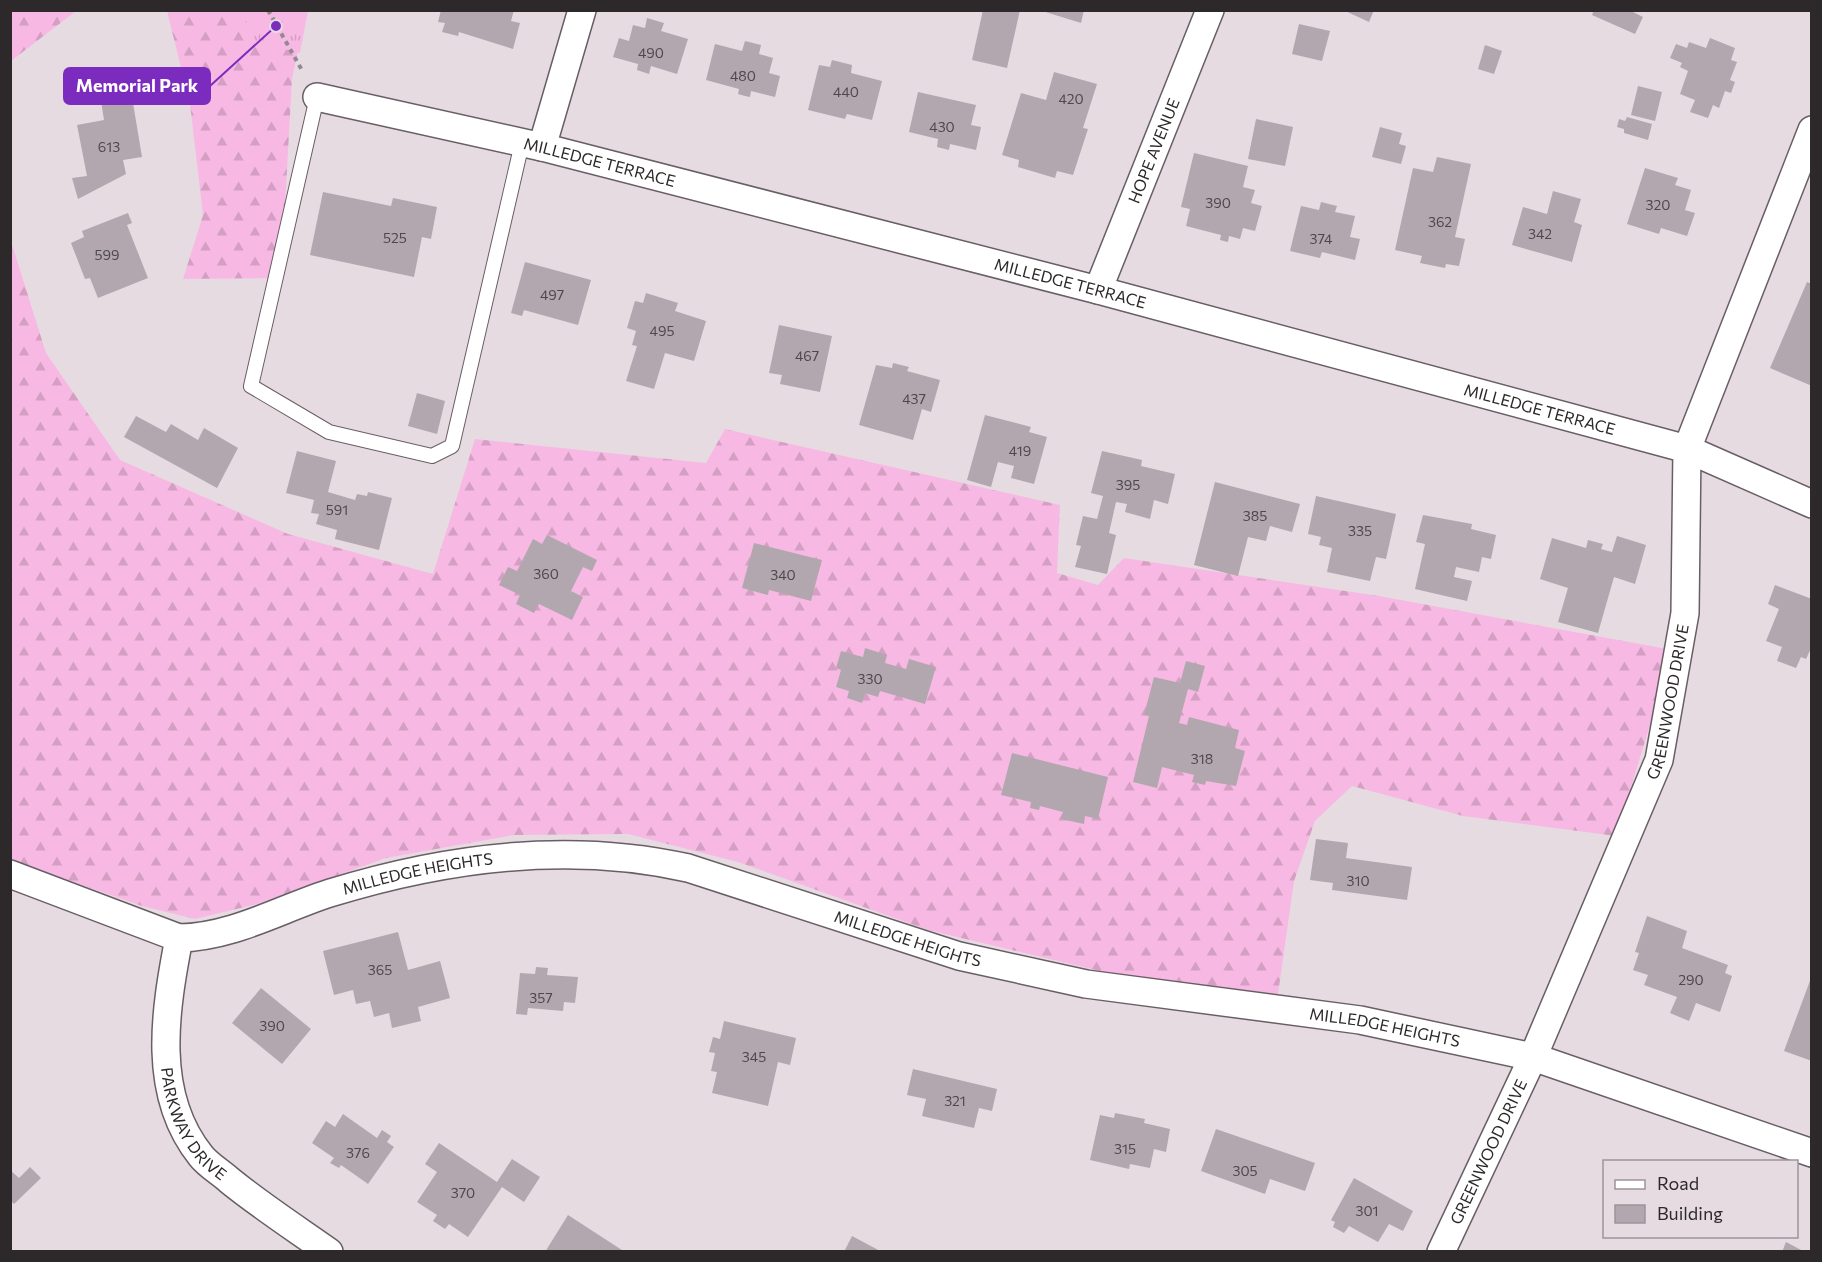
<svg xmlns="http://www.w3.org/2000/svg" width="1822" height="1262" font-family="Commissioner,sans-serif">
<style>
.forest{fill:url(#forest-firs)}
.park{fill:url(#park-tufts)}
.building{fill:#b2a7af}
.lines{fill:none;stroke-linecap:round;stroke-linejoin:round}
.service-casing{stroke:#685e65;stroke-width:16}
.minor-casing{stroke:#685e65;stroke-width:30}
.path{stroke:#928a8f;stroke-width:4;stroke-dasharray:4.5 4.5;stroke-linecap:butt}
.service{stroke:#fff;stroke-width:14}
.minor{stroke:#fff;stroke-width:27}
.labels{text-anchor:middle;stroke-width:4.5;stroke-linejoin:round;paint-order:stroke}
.number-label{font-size:14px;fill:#4e484c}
.street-label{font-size:16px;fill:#2d292b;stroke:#e7dbe2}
.leader{fill:none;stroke:#7b2cbf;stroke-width:2}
.callout-dot{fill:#7b2cbf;stroke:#e7dbe2;stroke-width:2}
.callout{fill:#7b2cbf;stroke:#7b2cbf;stroke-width:2}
.callout-label{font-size:18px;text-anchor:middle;font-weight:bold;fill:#fff}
</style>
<defs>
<pattern id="forest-firs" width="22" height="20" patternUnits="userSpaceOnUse" patternTransform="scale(1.5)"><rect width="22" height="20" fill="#f7b9e3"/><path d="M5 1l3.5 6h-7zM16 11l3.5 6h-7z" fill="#d49fc3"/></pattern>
<pattern id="park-tufts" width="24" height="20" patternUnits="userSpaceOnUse" patternTransform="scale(1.5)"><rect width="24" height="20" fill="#f7b9e3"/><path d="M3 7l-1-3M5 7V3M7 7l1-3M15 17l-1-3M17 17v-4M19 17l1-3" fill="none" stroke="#d49fc3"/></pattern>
</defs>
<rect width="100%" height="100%" fill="#e7dbe2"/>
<g class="forest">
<polygon points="11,10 76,10 76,11 11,61"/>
<polygon points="167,11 306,11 292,79 281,278 183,279 203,215 190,104"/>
<polygon points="10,238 46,353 120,460 288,534 433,574 475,439 706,463 725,429 1060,505 1057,573 1098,585 1124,558 1379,596 1673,650 1616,836 1463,816 1352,786 1315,821 1294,881 1278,994 1117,975 928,930 738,862 628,834 514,835 386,858 257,904 195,919 142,906 11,860"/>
</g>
<polygon class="park" points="241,11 308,11 300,53 254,41"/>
<g class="building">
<polygon points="441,10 514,10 511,21 520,23 513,49 459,32 458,36 442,32 445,23 438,22"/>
<polygon points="983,10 1020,10 1007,68 972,60"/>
<polygon points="1039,10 1084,10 1081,23"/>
<polygon points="1343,10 1374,10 1369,22"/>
<polygon points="1594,10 1629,10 1643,17 1635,34 1592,15"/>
<polygon points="647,18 664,23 661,31 688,39 677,74 651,66 649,74 637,70 638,64 613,57 619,38 629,41 633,25 645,28"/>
<polygon points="1299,24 1330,31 1322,61 1292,54"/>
<polygon points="1710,38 1735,48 1731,60 1737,62 1730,80 1735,82 1731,93 1725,91 1719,108 1713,105 1708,118 1690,112 1695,100 1680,94 1688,71 1680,67 1682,63 1670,58 1676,44 1687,48 1689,42 1706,48"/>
<polygon points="745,41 761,45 759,54 773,58 769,73 780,76 775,97 751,91 750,97 745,96 738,94 739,89 706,80 715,44 742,51"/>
<polygon points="1485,45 1502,51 1494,74 1478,69"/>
<polygon points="832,60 852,65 851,73 882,81 872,120 847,114 845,119 808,110 819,65 830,67"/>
<polygon points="1054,72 1097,84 1083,128 1088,129 1073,175 1057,171 1055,178 1018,167 1019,160 1002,155 1021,93 1046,100"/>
<polygon points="1638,86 1662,92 1655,121 1631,115"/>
<polygon points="918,92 976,105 971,125 981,127 976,150 950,144 949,150 937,147 938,139 909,132"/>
<polygon points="132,97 142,157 123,160 126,174 78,199 72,178 87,176 77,125 104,120 101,101"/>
<polygon points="1627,117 1652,124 1648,140 1624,133 1624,129 1617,127 1619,119 1625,121"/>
<polygon points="1256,119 1293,127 1285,166 1248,159"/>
<polygon points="1380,127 1402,133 1399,144 1406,146 1401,164 1372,157"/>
<polygon points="1194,153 1248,166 1243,187 1255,190 1251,203 1262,206 1255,231 1243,228 1240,239 1229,236 1228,242 1220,240 1221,235 1186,226 1190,209 1181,207"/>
<polygon points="1437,157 1471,164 1455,237 1465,239 1459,266 1446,264 1445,268 1420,263 1422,256 1395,250 1413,168 1433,172"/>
<polygon points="1645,168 1678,178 1675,185 1691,190 1685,210 1695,213 1687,236 1661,228 1659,234 1627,224"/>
<polygon points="1553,191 1581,199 1574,222 1582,225 1572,262 1512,245 1523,207 1547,214"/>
<polygon points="323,192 391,206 393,198 437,207 431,239 422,237 414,277 310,255"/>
<polygon points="1321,202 1337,206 1335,212 1355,216 1350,237 1360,239 1355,260 1322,252 1320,258 1290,251 1301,206 1319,210"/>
<polygon points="128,213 132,223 127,225 148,278 98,298 90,278 85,279 71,243 84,237 82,231"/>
<polygon points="525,262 591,280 578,325 524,310 522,316 511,313"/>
<polygon points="1807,282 1812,284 1812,386 1770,368"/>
<polygon points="646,293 678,303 675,311 706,321 694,361 665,353 654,389 626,381 637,346 632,345 636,331 627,328 635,301 643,303"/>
<polygon points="779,325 832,336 820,392 780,384 782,375 769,373"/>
<polygon points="893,363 909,367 907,371 940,380 931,412 922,409 913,440 859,425 876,365 892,368"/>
<polygon points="417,393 445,401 437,434 408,426"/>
<polygon points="985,415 1031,427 1029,432 1047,437 1034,484 1011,478 1014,466 998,462 991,487 967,480"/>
<polygon points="136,416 166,432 171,424 198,440 204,428 238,448 217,488 124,437"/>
<polygon points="297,451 336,461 328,492 355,500 357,494 367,496 368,492 392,498 379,550 335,539 337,530 316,524 319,514 311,513 314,500 286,493"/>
<polygon points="1102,451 1142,460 1141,466 1175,474 1168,504 1154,500 1150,519 1125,512 1127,504 1116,502 1109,533 1116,535 1107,574 1075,567 1081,546 1076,545 1083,516 1097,519 1103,496 1091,493"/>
<polygon points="1215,482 1300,504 1292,532 1270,526 1266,541 1248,537 1238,576 1194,565"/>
<polygon points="1316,496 1396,514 1386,559 1376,557 1370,581 1327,572 1332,548 1319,545 1321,537 1308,534"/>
<polygon points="1423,515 1472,524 1471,529 1496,535 1491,559 1482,557 1479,572 1456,567 1454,577 1472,581 1467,601 1415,589 1425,544 1416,542"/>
<polygon points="547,535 597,560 592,571 583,567 571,591 583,597 572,620 539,604 534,613 516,604 520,595 499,585 508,567 517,571 533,539 542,544"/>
<polygon points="1617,536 1646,545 1635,584 1614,577 1598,633 1558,622 1568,588 1540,579 1552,538 1586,548 1588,540 1603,544 1601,549 1612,552"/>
<polygon points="754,543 822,560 811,601 769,590 768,595 742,588"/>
<polygon points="1775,585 1812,599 1812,646 1806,659 1801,657 1796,668 1777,661 1782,647 1766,641 1779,609 1768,604"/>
<polygon points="865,648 887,655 885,663 906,669 909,659 936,667 925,704 880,691 878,697 865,693 862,703 847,698 849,691 836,687 841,670 836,668 841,651 863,657"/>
<polygon points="1186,661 1205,666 1198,692 1188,689 1179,723 1187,725 1189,717 1239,730 1235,748 1245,751 1236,786 1206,781 1205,785 1192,782 1194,775 1162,767 1157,788 1133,782 1149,716 1144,715 1154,677 1180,683"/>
<polygon points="1012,753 1108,777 1098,819 1085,816 1084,824 1061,819 1063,812 1040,806 1039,810 1030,808 1031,802 1001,795"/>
<polygon points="1316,839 1348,843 1346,858 1412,867 1407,900 1332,890 1333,883 1310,880"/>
<polygon points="1647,916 1687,931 1682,948 1728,965 1725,973 1732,976 1720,1012 1696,1003 1689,1021 1670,1013 1677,997 1644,985 1648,975 1633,970 1639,953 1635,952"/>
<polygon points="398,932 408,970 440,961 450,998 418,1007 421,1021 392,1028 389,1013 374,1017 370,1001 356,1004 353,990 334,995 323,951"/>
<polygon points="536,967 548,968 547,975 578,977 575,1003 564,1002 563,1011 528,1008 527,1015 516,1014 520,973 535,974"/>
<polygon points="1811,978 1812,978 1812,1061 1784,1051"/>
<polygon points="261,988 311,1029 282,1064 232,1023"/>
<polygon points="724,1021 796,1038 790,1065 778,1062 768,1106 712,1093 717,1072 711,1071 715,1053 709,1052 713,1037 720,1039"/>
<polygon points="913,1069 997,1089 992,1111 979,1108 974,1128 922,1116 926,1099 907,1095"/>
<polygon points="1115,1113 1145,1119 1144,1123 1170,1129 1166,1152 1154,1149 1150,1168 1130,1164 1129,1169 1090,1160 1100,1115 1114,1118"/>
<polygon points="343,1114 377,1138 382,1130 391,1136 387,1142 394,1147 368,1184 341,1165 339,1168 330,1163 334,1158 312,1143 326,1121 335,1127"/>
<polygon points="1216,1129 1315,1163 1305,1191 1270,1179 1265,1194 1201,1171"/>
<polygon points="439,1143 497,1182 512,1159 540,1177 524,1202 502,1187 468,1237 449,1224 445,1229 433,1221 437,1215 417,1202 437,1172 425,1164"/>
<polygon points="30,1167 41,1178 14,1204 10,1200 10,1170 19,1178"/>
<polygon points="1354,1178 1413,1211 1403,1231 1389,1224 1378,1242 1349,1226 1344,1233 1333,1227 1335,1222 1331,1220"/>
<polygon points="568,1215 625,1252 545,1252"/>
<polygon points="852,1236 882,1252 844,1252"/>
<polygon points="1786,1242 1805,1252 1782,1252"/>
</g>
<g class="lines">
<defs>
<polyline id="service" points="317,97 251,386 329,432 432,456 452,446 522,143"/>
<g id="minor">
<path id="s1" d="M317 97 542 147 1098 290 1687 449 1812 504"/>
<polyline points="542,147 582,10"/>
<path id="s2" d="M1098 290 1210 10"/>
<path id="s3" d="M10 874 179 938C233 937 280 909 330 893 447 857 568 841 688 868L959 956 1086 984 1360 1020 1533 1057 1812 1153"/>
<path id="s4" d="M179 938C165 1011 151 1094 201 1156 208 1165 220 1172 229 1180 261 1206 295 1228 329 1252"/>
<path id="s5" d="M1441 1252 1533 1057 1659 760 1685 613 1687 449 1812 130"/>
</g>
</defs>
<use href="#service" class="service-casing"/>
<use href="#minor" class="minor-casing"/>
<polyline class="path" points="268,10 303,72"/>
<use href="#service" class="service"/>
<use href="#minor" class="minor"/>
</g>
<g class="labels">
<g class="number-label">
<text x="651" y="58">490</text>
<text x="743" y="81">480</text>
<text x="846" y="97">440</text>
<text x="1071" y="104">420</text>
<text x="942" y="132">430</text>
<text x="109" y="152">613</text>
<text x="1218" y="208">390</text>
<text x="1658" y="210">320</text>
<text x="1440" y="227">362</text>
<text x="1540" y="239">342</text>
<text x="395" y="243">525</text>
<text x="1321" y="244">374</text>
<text x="107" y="260">599</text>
<text x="552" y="300">497</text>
<text x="662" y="336">495</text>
<text x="807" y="361">467</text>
<text x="914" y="404">437</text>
<text x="1020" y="456">419</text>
<text x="1128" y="490">395</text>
<text x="337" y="515">591</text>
<text x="1255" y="521">385</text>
<text x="1360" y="536">335</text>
<text x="546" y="579">360</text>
<text x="783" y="580">340</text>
<text x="870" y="684">330</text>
<text x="1202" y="764">318</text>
<text x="1358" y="886">310</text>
<text x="380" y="975">365</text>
<text x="1691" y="985">290</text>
<text x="541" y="1003">357</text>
<text x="272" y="1031">390</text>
<text x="754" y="1062">345</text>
<text x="955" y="1106">321</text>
<text x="1125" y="1154">315</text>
<text x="358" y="1158">376</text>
<text x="1245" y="1176">305</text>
<text x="463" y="1198">370</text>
<text x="1367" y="1216">301</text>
</g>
<g class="street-label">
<text dy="6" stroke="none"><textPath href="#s2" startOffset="150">HOPE AVENUE</textPath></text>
<text dy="6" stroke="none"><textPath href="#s1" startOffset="290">MILLEDGE TERRACE</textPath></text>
<text dy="6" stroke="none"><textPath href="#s1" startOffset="776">MILLEDGE TERRACE</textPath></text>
<text dy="6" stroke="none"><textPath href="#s1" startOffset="1262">MILLEDGE TERRACE</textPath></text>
<text dy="6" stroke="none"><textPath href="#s5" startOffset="597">GREENWOOD DRIVE</textPath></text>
<text dy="6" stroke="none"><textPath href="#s3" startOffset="429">MILLEDGE HEIGHTS</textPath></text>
<text dy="6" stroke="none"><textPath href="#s3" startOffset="933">MILLEDGE HEIGHTS</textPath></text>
<text dy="6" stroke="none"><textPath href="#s3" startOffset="1419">MILLEDGE HEIGHTS</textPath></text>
<text dy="6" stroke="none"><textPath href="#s4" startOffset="194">PARKWAY DRIVE</textPath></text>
<text dy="6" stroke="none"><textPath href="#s5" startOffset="111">GREENWOOD DRIVE</textPath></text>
</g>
</g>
<path class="leader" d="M276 26L210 86"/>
<circle class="callout-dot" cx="276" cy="26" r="6"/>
<rect class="callout" x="64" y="68" width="146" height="36" rx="6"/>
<g class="callout-label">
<text x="137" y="92">Memorial Park</text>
</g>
<rect width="1822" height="1262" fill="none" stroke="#2d292b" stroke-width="24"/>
<rect x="1603" y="1160" width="195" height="78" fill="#e7dbe2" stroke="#9d9499" stroke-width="1.5"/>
<rect x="1615" y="1180" width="30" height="9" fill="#ffffff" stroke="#9d9499" stroke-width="1.5"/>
<text x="1657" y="1190" font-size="18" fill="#2d292b">Road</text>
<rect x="1615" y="1205" width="30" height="18" fill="#b2a7af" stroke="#9d9499" stroke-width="1.5"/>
<text x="1657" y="1220" font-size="18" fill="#2d292b">Building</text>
</svg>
